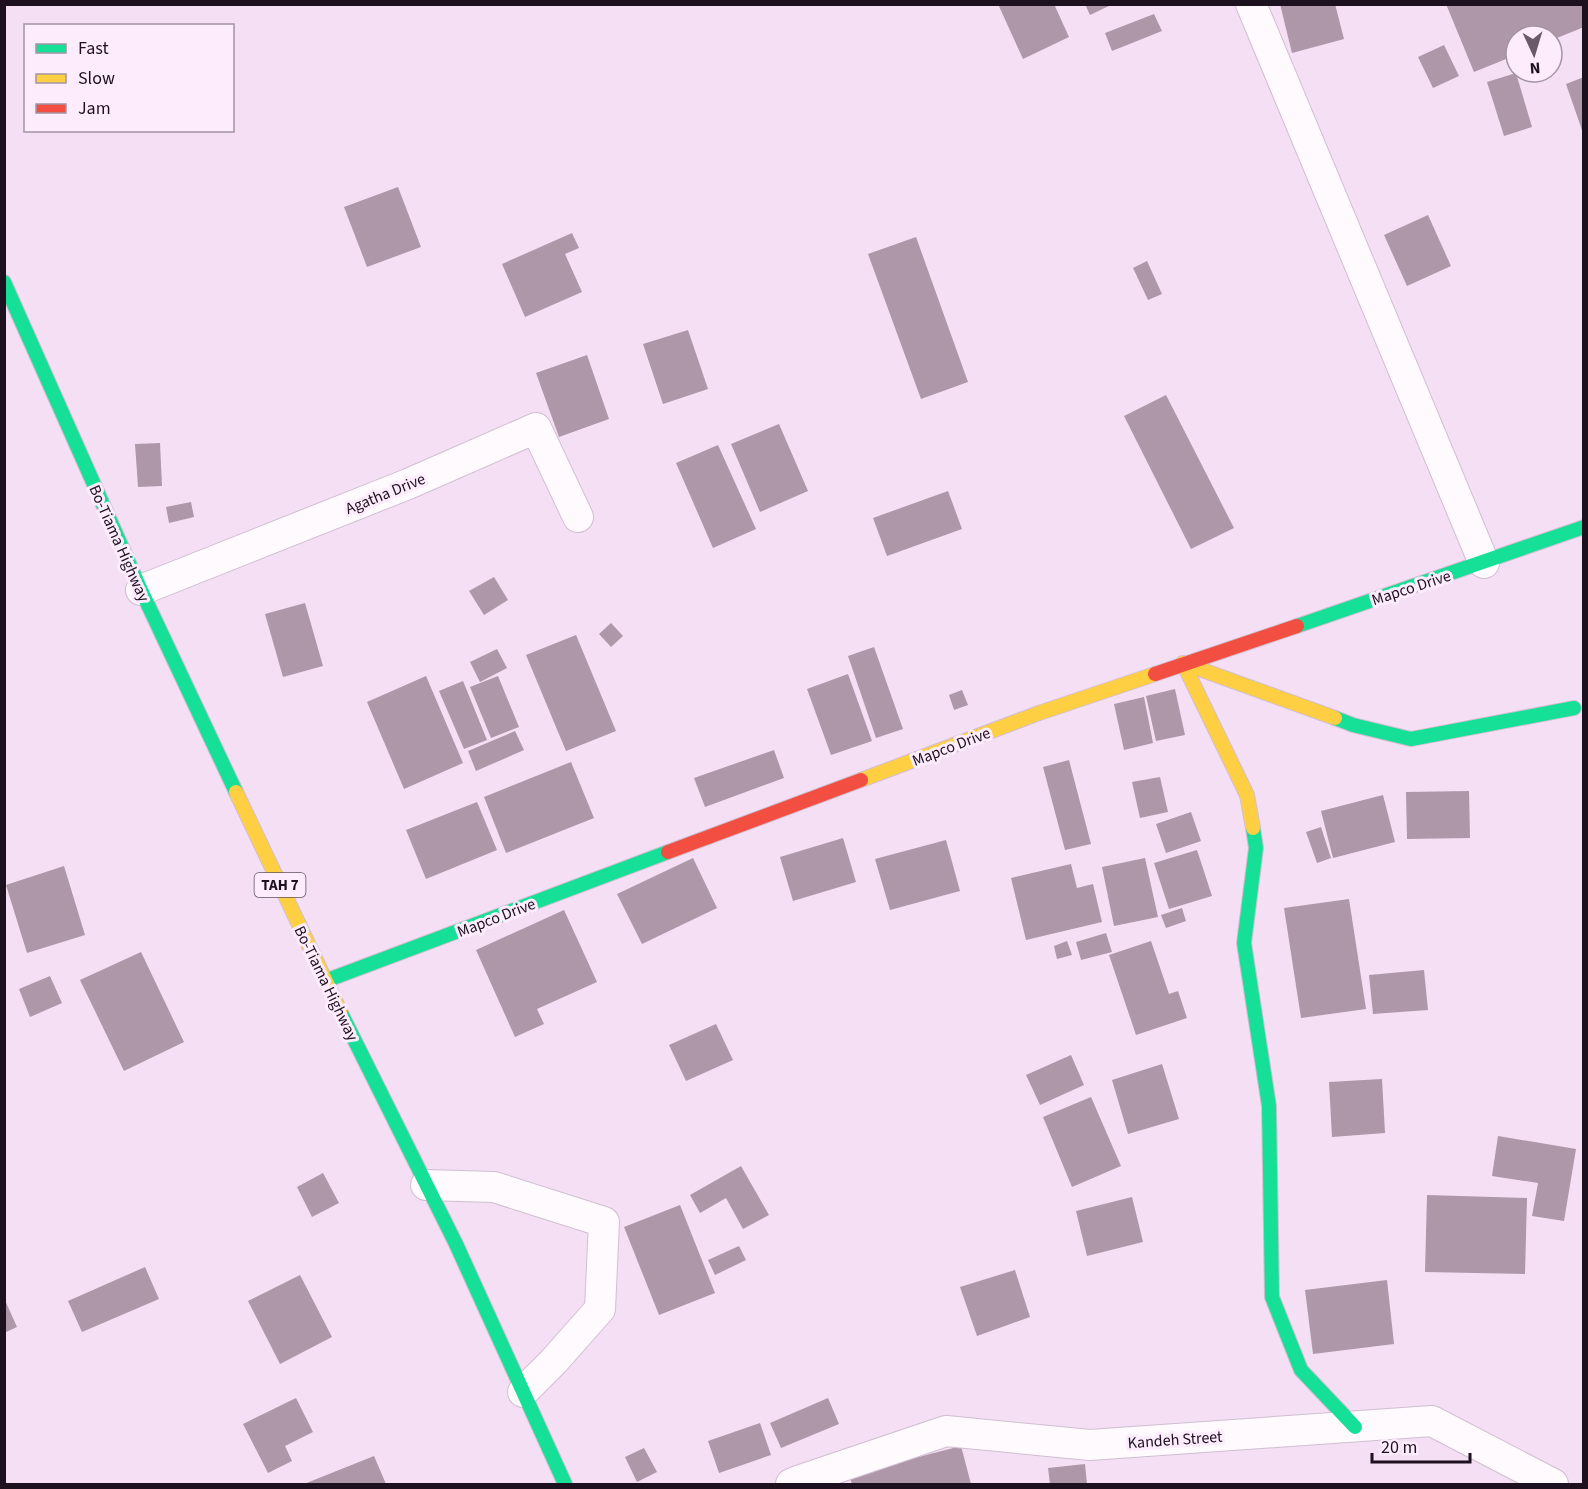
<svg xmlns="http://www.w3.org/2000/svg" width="1588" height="1489" font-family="'Source Sans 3',sans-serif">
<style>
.building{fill:#ad97a8}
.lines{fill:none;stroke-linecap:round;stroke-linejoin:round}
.street-casing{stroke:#d0bfd0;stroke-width:32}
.fast-casing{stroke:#d0bfd0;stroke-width:16}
.slow-casing{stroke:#d0bfd0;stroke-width:16}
.jam-casing{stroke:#d0bfd0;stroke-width:16}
.street{stroke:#fefafe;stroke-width:30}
.fast{stroke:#16e098;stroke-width:14}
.slow{stroke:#ffcf43;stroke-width:14}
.jam{stroke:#f24e42;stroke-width:14}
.labels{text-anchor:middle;stroke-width:6;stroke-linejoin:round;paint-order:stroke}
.shield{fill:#fcecfc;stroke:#615361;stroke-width:1.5}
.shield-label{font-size:15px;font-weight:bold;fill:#1e111f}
.street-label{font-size:16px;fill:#1e111f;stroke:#fcecfc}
</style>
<rect width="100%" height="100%" fill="#f5dff5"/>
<g class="building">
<polygon points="998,4 1054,4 1069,37 1023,59"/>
<polygon points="1085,4 1113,4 1090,15"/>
<polygon points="1280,4 1335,4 1344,39 1292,53"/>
<polygon points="1446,4 1584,4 1584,27 1552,40 1552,36 1516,36 1516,55 1474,72"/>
<polygon points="1154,14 1162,31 1112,51 1105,33"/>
<polygon points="1444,45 1459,76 1433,88 1418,57"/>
<polygon points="1516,73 1532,127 1504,136 1487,82"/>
<polygon points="1584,77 1584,133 1583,133 1566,84"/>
<polygon points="398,187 421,247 367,267 344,207"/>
<polygon points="1428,215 1451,266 1407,286 1384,235"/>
<polygon points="572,233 579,248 565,254 582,292 525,317 502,264"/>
<polygon points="916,237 968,382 921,399 868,254"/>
<polygon points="1147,261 1162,294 1148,300 1133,268"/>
<polygon points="688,330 708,389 663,404 643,344"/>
<polygon points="587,355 609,419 559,437 536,373"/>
<polygon points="1166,395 1234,528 1191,549 1124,416"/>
<polygon points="779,424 808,491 760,512 731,444"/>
<polygon points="160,443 162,486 138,487 135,444"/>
<polygon points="718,445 756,529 713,548 676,463"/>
<polygon points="948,491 962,529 887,556 873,518"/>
<polygon points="191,502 194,517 169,523 166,507"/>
<polygon points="494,577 508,600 484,615 469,591"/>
<polygon points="305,603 323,666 283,677 265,614"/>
<polygon points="611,623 623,636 611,647 599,634"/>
<polygon points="576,635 616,731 566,751 526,655"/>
<polygon points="874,647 903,729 876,738 848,656"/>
<polygon points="497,649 507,668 480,682 470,662"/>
<polygon points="848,674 872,741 831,755 807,689"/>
<polygon points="426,676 463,763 404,789 367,702"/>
<polygon points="498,676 519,727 491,738 470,687"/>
<polygon points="463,681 487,740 464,749 439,691"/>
<polygon points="1175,689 1185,735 1156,741 1146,696"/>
<polygon points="962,690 968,705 954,710 949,695"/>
<polygon points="1144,697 1153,743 1124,750 1114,704"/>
<polygon points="515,731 524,750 476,771 468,751"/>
<polygon points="774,750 784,778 705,807 694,778"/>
<polygon points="1069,760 1091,844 1065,850 1043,767"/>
<polygon points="571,762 594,818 506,853 484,797"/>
<polygon points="1160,777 1168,812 1140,818 1132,782"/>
<polygon points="1469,791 1470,838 1407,839 1406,792"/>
<polygon points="1383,795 1395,842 1333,858 1321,811"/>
<polygon points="477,802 497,850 426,879 406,830"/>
<polygon points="1191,812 1201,841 1166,853 1156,824"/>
<polygon points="1321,827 1331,858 1317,863 1306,832"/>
<polygon points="843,838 856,882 793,901 780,857"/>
<polygon points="946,840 960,891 890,910 875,859"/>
<polygon points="1197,850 1212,896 1169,909 1154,863"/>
<polygon points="693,858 717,908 642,944 617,894"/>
<polygon points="1145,858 1158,917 1114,926 1102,867"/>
<polygon points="1071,864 1077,888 1093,884 1102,922 1026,940 1011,878"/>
<polygon points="64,866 85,935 27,953 6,885"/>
<polygon points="1349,899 1366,1009 1301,1018 1284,908"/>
<polygon points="1182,908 1186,921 1166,928 1161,915"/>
<polygon points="564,910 597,982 537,1009 544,1024 515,1037 476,950"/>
<polygon points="1106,933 1112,952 1081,960 1076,942"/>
<polygon points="1067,941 1072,955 1057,959 1054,946"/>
<polygon points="1151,941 1169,994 1178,991 1187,1018 1136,1035 1109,955"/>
<polygon points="141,952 184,1042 124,1071 80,980"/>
<polygon points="1424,970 1428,1010 1373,1014 1369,975"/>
<polygon points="50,976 62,1003 30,1017 19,989"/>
<polygon points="716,1024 733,1060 686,1081 669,1045"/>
<polygon points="1071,1055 1084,1085 1040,1105 1026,1075"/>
<polygon points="1162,1064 1179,1119 1128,1134 1112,1080"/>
<polygon points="1382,1079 1385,1133 1332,1137 1329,1082"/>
<polygon points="1091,1097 1121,1166 1072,1187 1043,1117"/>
<polygon points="1498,1136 1576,1149 1564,1221 1532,1216 1538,1183 1492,1176"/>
<polygon points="741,1166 769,1215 743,1229 726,1198 700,1213 690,1195"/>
<polygon points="323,1173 339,1203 312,1217 297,1187"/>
<polygon points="1427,1195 1527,1198 1525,1274 1425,1272"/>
<polygon points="1132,1197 1143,1242 1087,1256 1076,1211"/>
<polygon points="680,1205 715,1293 659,1315 624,1227"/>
<polygon points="739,1246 746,1260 715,1275 708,1260"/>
<polygon points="145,1267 159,1299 82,1332 68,1301"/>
<polygon points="1015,1270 1030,1317 977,1336 960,1287"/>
<polygon points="300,1275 332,1337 280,1364 248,1301"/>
<polygon points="1387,1280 1394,1344 1313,1354 1305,1290"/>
<polygon points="4,1298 17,1327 4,1333"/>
<polygon points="296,1398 313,1432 285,1446 292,1461 268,1473 243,1424"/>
<polygon points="828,1398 839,1424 781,1448 770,1423"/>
<polygon points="760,1423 771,1455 719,1473 708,1441"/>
<polygon points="961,1446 971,1484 852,1484 849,1475"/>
<polygon points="644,1448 657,1472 637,1482 625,1457"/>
<polygon points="374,1456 386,1484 304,1484"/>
<polygon points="1085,1464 1087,1484 1050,1484 1048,1468"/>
</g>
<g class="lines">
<defs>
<g id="street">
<polyline points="1251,4 1484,563"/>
<polyline points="141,590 408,484 536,428 578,517"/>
<polyline points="426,1185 494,1187 604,1222 600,1309 554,1361 523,1392"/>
<polyline points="791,1484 798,1481 946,1431 1090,1445 1432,1421 1553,1484"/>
</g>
<g id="fast">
<polyline points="4,282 141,590 236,792"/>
<polyline points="1297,626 1584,527"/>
<polyline points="1335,718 1353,725 1411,739 1574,708"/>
<polyline points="1253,828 1256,848 1244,943 1269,1106 1272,1297 1301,1370 1355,1427"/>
<polyline points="325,981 668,852"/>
<polyline points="340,1011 456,1244 565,1484"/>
</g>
<g id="slow">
<polyline points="861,780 1039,713 1155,674"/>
<polyline points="236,792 340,1011"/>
<polyline points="1253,828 1247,795 1183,663 1335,718"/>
</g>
<g id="jam">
<polyline points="1155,674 1297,626"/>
<polyline points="668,852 861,780"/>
</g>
</defs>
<use href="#street" class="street-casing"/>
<use href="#fast" class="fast-casing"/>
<use href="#slow" class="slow-casing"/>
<use href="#jam" class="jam-casing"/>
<use href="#street" class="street"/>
<use href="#fast" class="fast"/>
<use href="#slow" class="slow"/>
<use href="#jam" class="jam"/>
</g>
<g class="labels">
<rect class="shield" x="254.5" y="873" width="51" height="24" rx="4.5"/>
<g class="shield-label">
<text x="280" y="890">TAH 7</text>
</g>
<g class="street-label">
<text transform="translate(385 493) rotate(-22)" y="6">Agatha Drive</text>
<text transform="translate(120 543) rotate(66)" y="6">Bo-Tiama Highway</text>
<text transform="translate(1411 587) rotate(-18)" y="6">Mapco Drive</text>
<text transform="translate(951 746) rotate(-21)" y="6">Mapco Drive</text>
<text transform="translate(496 917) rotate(-21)" y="6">Mapco Drive</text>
<text transform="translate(327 983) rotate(64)" y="6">Bo-Tiama Highway</text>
<text transform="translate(1175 1439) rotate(-4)" y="6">Kandeh Street</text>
</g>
</g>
<rect width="1588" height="1489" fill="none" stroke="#1e111f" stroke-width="12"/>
<rect x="24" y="24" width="210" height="108" fill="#fcecfc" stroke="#a394a4" stroke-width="1.5"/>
<rect x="36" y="44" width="30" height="9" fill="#16e098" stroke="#a394a4" stroke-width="1.5"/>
<text x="78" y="54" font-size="18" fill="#1e111f">Fast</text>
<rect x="36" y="74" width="30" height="9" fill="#ffcf43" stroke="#a394a4" stroke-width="1.5"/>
<text x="78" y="84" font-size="18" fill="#1e111f">Slow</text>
<rect x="36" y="104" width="30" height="9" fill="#f24e42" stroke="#a394a4" stroke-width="1.5"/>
<text x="78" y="114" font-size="18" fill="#1e111f">Jam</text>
<g transform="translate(1534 54) rotate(176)"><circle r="28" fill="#fcecfc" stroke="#a394a4" stroke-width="1.5"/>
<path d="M0-4.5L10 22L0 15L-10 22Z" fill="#69596a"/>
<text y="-9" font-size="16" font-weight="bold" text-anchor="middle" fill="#1e111f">N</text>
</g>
<path d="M1372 1453v9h98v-9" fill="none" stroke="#1e111f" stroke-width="3"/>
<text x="1381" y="1453" font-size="18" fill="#1e111f" stroke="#fcecfc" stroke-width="4.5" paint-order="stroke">20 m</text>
</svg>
